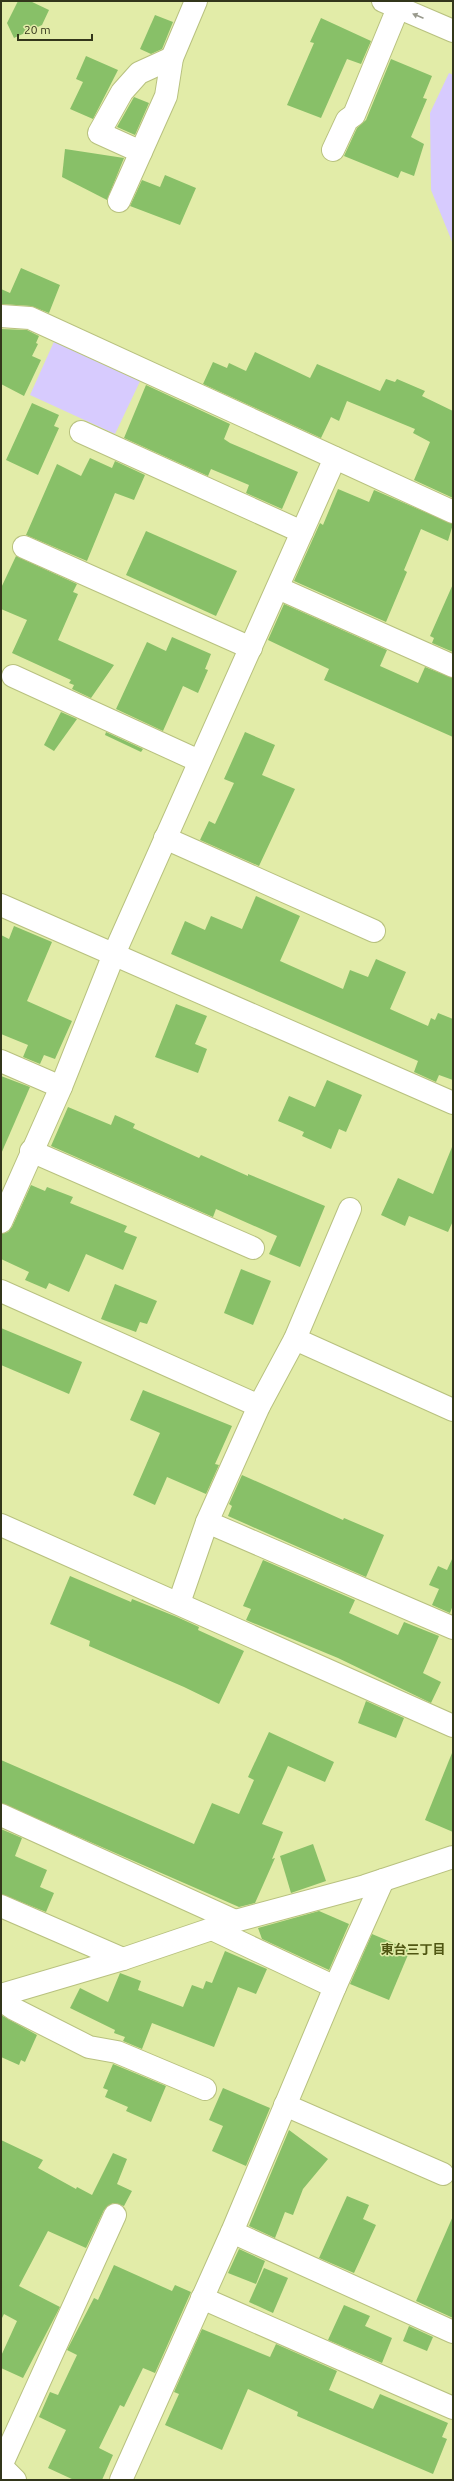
<svg xmlns="http://www.w3.org/2000/svg" width="454" height="2481" font-family="Ubuntu,'Noto Sans JP',sans-serif">
<style>
.green{fill:#d7cbfe}
.building{fill:#88c068}
.lines{fill:none;stroke-linecap:round;stroke-linejoin:round}
.minor-casing{stroke:#b8c17f;stroke-width:24}
.minor{stroke:#fff;stroke-width:22}
.oneway{fill:#999a8d}
.labels{text-anchor:middle;stroke-width:3;stroke-linejoin:round;paint-order:stroke}
.neighbourhood-label{font-size:13px;font-weight:bold;fill:#4f5612;stroke:#e2eca8}
</style>
<rect width="100%" height="100%" fill="#e2eca8"/>
<g class="green">
<polygon points="449,73 453,75 453,244 431,190 430,113"/>
<polygon points="57,335 143,375 115,434 30,395"/>
</g>
<g class="building">
<polygon points="18,1 30,1 49,10 42,25 14,38 7,23"/>
<polygon points="155,15 173,22 162,49 151,54 140,49"/>
<polygon points="321,18 371,41 361,64 347,59 321,118 287,105 314,43 310,42"/>
<polygon points="86,56 118,70 93,119 70,109 83,82 76,79"/>
<polygon points="391,59 432,76 423,98 427,99 411,137 424,144 414,176 401,171 398,178 344,156 357,128 366,120"/>
<polygon points="134,97 149,103 135,135 117,127"/>
<polygon points="65,149 124,158 107,200 62,177"/>
<polygon points="165,175 196,188 180,225 130,206 142,180 160,187"/>
<polygon points="21,268 60,285 49,313 31,306 1,304 1,289 10,293"/>
<polygon points="1,329 27,330 39,336 36,343 38,344 32,356 41,360 24,396 1,384"/>
<polygon points="255,352 310,378 317,364 380,391 386,379 395,382 397,379 425,391 422,396 453,411 453,498 414,480 430,442 413,433 415,429 347,401 339,421 331,417 321,438 203,384 213,362 227,368 229,363 246,371"/>
<polygon points="146,385 230,424 224,439 230,443 298,472 282,509 246,493 249,485 211,469 208,476 124,438"/>
<polygon points="32,403 59,415 54,426 59,428 38,475 6,460"/>
<polygon points="90,458 112,468 115,461 145,475 134,500 115,493 87,561 26,535 57,464 81,476"/>
<polygon points="338,489 369,502 374,490 453,524 448,541 421,529 404,570 407,572 386,622 294,581 320,523 323,525"/>
<polygon points="146,531 237,571 216,616 126,575"/>
<polygon points="16,556 77,584 73,592 78,594 58,640 114,665 91,698 72,689 74,685 69,683 71,680 12,653 27,620 1,609 1,588"/>
<polygon points="453,584 453,652 432,643 434,638 430,636"/>
<polygon points="284,604 387,650 380,666 418,683 425,667 453,678 453,737 324,680 329,669 268,640"/>
<polygon points="172,637 211,654 205,669 208,670 198,693 183,686 163,731 116,709 147,642 166,651"/>
<polygon points="61,712 77,719 54,751 44,745"/>
<polygon points="106,732 143,749 141,752 105,735"/>
<polygon points="245,732 275,745 262,775 295,789 259,866 200,840 209,821 215,824 234,783 224,779"/>
<polygon points="256,896 300,916 280,961 343,989 350,970 368,977 376,959 406,972 390,1009 428,1026 431,1018 435,1020 438,1013 453,1019 453,1080 439,1075 436,1082 414,1072 418,1061 171,954 185,921 205,930 211,916 242,929"/>
<polygon points="14,926 52,942 27,1001 72,1021 55,1059 44,1055 40,1064 23,1057 28,1045 1,1034 1,935 9,939"/>
<polygon points="176,1004 207,1016 195,1044 207,1049 198,1073 155,1057"/>
<polygon points="1,1076 30,1087 1,1154"/>
<polygon points="327,1080 362,1095 346,1132 339,1129 331,1149 302,1136 304,1132 278,1121 289,1096 315,1107"/>
<polygon points="68,1107 111,1125 115,1115 135,1124 133,1128 199,1158 201,1155 248,1176 248,1174 325,1206 300,1267 269,1254 277,1236 216,1209 213,1217 51,1146"/>
<polygon points="452,1147 453,1221 448,1232 409,1216 405,1226 381,1215 398,1178 433,1194"/>
<polygon points="31,1185 45,1191 47,1187 73,1197 70,1203 127,1226 124,1232 137,1237 123,1270 86,1254 69,1292 49,1283 46,1289 25,1280 29,1272 1,1259 1,1234 8,1232 12,1227"/>
<polygon points="241,1269 271,1281 253,1325 224,1313"/>
<polygon points="115,1284 157,1301 147,1324 140,1322 136,1332 101,1319"/>
<polygon points="1,1328 82,1362 69,1394 1,1365"/>
<polygon points="143,1390 232,1426 215,1464 219,1465 206,1494 167,1477 155,1505 133,1495 160,1433 130,1420"/>
<polygon points="242,1475 343,1520 344,1518 384,1535 366,1577 228,1516 232,1506 229,1504"/>
<polygon points="453,1557 453,1605 450,1613 432,1605 439,1589 429,1585 438,1566 447,1570"/>
<polygon points="263,1560 355,1600 349,1613 398,1635 404,1622 439,1636 423,1673 441,1682 431,1703 338,1658 246,1620 251,1609 243,1606"/>
<polygon points="70,1576 131,1602 132,1599 177,1617 199,1627 198,1630 244,1651 219,1704 184,1687 89,1646 90,1641 50,1624"/>
<polygon points="366,1701 404,1718 396,1738 358,1723"/>
<polygon points="269,1732 334,1762 325,1782 288,1766 262,1824 283,1832 272,1859 275,1858 255,1903 239,1907 1,1803 1,1760 194,1844 212,1803 239,1814 254,1780 248,1777"/>
<polygon points="452,1753 453,1753 453,1832 425,1820"/>
<polygon points="1,1829 22,1838 15,1856 47,1870 40,1887 54,1893 46,1912 1,1894"/>
<polygon points="313,1844 326,1881 291,1893 280,1856"/>
<polygon points="319,1911 349,1924 329,1970 262,1939 258,1928"/>
<polygon points="372,1934 410,1950 389,2000 350,1984"/>
<polygon points="225,1951 267,1969 256,1994 238,1987 214,2047 152,2023 142,2049 123,2041 125,2037 114,2033 115,2030 70,2008 80,1988 108,2002 120,1973 141,1981 138,1990 183,2007 192,1985 203,1989 206,1981 212,1983"/>
<polygon points="1,2015 37,2035 25,2062 21,2060 19,2065 1,2057"/>
<polygon points="113,2064 166,2086 151,2122 126,2111 128,2107 105,2097 108,2090 103,2088"/>
<polygon points="223,2088 270,2108 246,2166 212,2151 223,2126 209,2120"/>
<polygon points="289,2130 328,2159 303,2189 293,2215 285,2212 275,2238 249,2226"/>
<polygon points="1,2140 43,2160 38,2168 76,2189 77,2187 92,2195 113,2153 127,2159 117,2184 132,2191 124,2206 113,2203 104,2210 86,2248 48,2231 19,2286 60,2307 23,2378 1,2368 1,2356 17,2321 4,2314 1,2320"/>
<polygon points="347,2196 369,2205 363,2219 376,2225 354,2273 319,2258"/>
<polygon points="453,2216 453,2318 416,2301"/>
<polygon points="239,2249 265,2261 256,2284 228,2273"/>
<polygon points="114,2265 172,2291 175,2285 191,2292 155,2373 143,2368 124,2407 120,2405 99,2448 113,2455 102,2480 74,2480 48,2468 66,2430 39,2417 50,2392 58,2395 77,2355 67,2350 94,2298 98,2300"/>
<polygon points="264,2268 288,2278 273,2313 249,2302"/>
<polygon points="344,2305 370,2316 365,2326 392,2338 382,2363 328,2340"/>
<polygon points="409,2326 433,2337 427,2351 403,2341"/>
<polygon points="202,2329 270,2357 276,2344 337,2371 329,2390 373,2409 380,2394 448,2423 442,2437 447,2439 433,2474 297,2416 298,2412 248,2389 222,2450 165,2425 179,2394 174,2392"/>
</g>
<g class="lines">
<defs>
<g id="minor">
<polyline points="383,1 453,31"/>
<polyline points="333,150 347,120 354,115 398,8"/>
<polyline points="141,152 99,133 122,92 139,73 172,58"/>
<polyline points="119,201 166,96 172,58 196,1"/>
<polyline points="1,316 30,318 453,512"/>
<polyline points="81,432 302,532"/>
<polyline points="24,547 251,648"/>
<polyline points="278,588 453,666"/>
<polyline points="13,676 199,761"/>
<polyline points="165,838 374,931"/>
<polyline points="1,905 453,1103"/>
<polyline points="1,1061 61,1087"/>
<polyline points="31,1151 253,1248"/>
<polyline points="1,1222 61,1087 114,954 335,458"/>
<polyline points="1,1291 259,1406"/>
<polyline points="295,1339 453,1410"/>
<polyline points="207,1522 453,1628"/>
<polyline points="1,1525 453,1726"/>
<polyline points="179,1603 207,1522 259,1406 295,1339 350,1209"/>
<polyline points="1,1815 235,1921"/>
<polyline points="1,1906 123,1959"/>
<polyline points="212,1929 335,1987"/>
<polyline points="1,1995 123,1959 235,1921 365,1886 453,1857"/>
<polyline points="1,2000 14,2009 89,2047 117,2052 205,2089"/>
<polyline points="285,2105 443,2174"/>
<polyline points="232,2232 453,2332"/>
<polyline points="202,2298 453,2408"/>
<polyline points="1,2466 115,2215"/>
<polyline points="1,2466 15,2480"/>
<polyline points="121,2480 232,2232 335,1987 383,1880"/>
</g>
</defs>
<use href="#minor" class="minor-casing"/>
<use href="#minor" class="minor"/>
</g>
<defs><path id="oneway-solid" d="M-6-.8H1V-3.2L6.5 0L1 3.2V.8H-6Z"/></defs>
<use class="oneway" href="#oneway-solid" transform="translate(418 16) rotate(-157)"/>
<g class="labels">
<g class="neighbourhood-label">
<text x="413" y="1954">東台三丁目</text>
</g>
</g>
<rect width="454" height="2481" fill="none" stroke="#33361b" stroke-width="4"/>
<path d="M18 34v6h74v-6" fill="none" stroke="#33361b" stroke-width="2"/>
<text x="24" y="34" font-size="12" fill="#33361b" stroke="#e2eca8" stroke-width="3" paint-order="stroke">20 m</text>
</svg>
